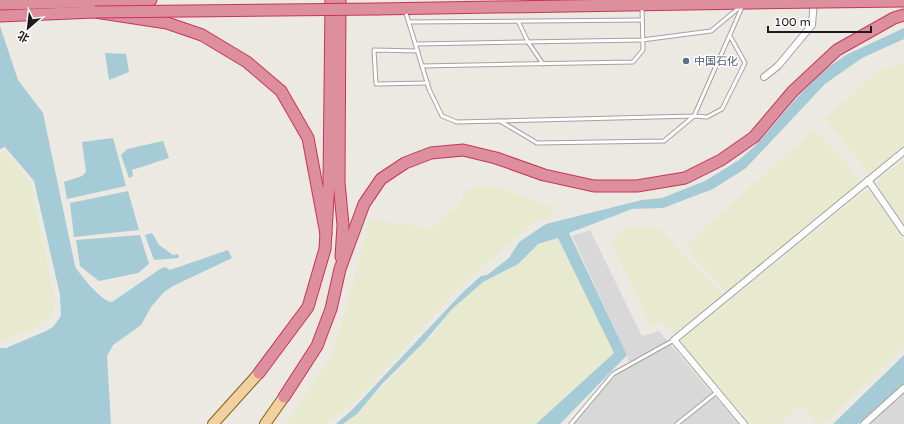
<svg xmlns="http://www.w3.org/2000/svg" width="904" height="424" font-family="'Varela Round','Noto Sans SC',sans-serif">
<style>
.residential{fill:#d9d8d8}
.farmland{fill:#e7eace}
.water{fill:#a5cbd6}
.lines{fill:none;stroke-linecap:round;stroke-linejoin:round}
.service-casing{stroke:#a2a2a2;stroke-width:5}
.minor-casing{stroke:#a2a2a2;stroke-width:8}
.primary-casing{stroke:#86600d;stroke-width:12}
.motorway-casing{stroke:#c63363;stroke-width:13}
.service{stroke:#fff;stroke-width:3}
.minor{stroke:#fff;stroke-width:6}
.primary{stroke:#f3d0a0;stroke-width:10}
.motorway{stroke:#de8f9d;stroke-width:11}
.motorway-bridge-casing{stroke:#c63363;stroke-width:13;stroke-linecap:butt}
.motorway-bridge{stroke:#de8f9d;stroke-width:11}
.service-dot{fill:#5c6f8a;stroke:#fff;stroke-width:1.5}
.labels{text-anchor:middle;stroke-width:3;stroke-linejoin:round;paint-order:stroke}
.service-label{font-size:11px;fill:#4e5e75;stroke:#fff;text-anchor:start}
</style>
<rect width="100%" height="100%" fill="#ece9e2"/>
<g class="residential">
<polygon points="590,230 642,336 659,331 738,424 574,424 614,376 630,367 627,355 572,236"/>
<polygon points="904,394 904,424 869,424"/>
</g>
<g class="farmland">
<polygon points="904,62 904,148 873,174 869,173 825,119 876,73"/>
<polygon points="815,129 861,181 860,185 729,292 725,291 689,251 688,243"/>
<polygon points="5,152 30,182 55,301 52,315 31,330 0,341 0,154"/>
<polygon points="904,160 904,224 878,186 879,180"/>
<polygon points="474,186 497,187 553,207 553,216 535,221 457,289 417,333 402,352 351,405 325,424 286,424 333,353 371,218 404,225 415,225 429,231 459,204 466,191"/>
<polygon points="865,191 870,191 904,241 904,348 827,421 817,424 800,405 780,424 767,424 765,422 762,424 751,424 682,344 682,339"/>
<polygon points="629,226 659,229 722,294 722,297 674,335 661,321 651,327 611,241"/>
<polygon points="558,238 614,353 536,424 343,424 357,414 425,341 432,336 452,309 483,282 518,264 538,244"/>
</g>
<g class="water">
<path d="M0 26 18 80 43 113 75 266C80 275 102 302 112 302L160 269 165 267 170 270 228 250 232 258 173 286 164 292 151 307 141 325 113 345 107 356 111 424H0V348H6L46 331 53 327 61 316 60 295 34 181 5 147 0 149Z"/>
<polygon points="904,28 904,39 862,58 825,84 746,168 713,189 663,208 632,209 569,233 627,355 560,424 536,424 614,353 558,238 538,244 518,264 483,282 452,309 425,341 383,383 357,414 343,424 336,424 352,410 462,293 481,276 487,275 509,258 519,242 546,224 642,200 662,198 705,181 739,160 756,145 802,92 826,69 846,55"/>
<polygon points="105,53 126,54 129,72 109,80"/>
<polygon points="113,138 126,186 67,199 64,182 82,176 86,172 82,142"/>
<polygon points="163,141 169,158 132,170 133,176 129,178 121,155 127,149"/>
<polygon points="128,191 139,230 74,237 70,203"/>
<polygon points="152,233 159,245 173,255 178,254 179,258 154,260 145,235"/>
<polygon points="140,235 149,264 138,273 99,281 80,266 76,240"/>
<polygon points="904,355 904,383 858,424 833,424"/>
</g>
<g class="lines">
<defs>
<g id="service">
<polyline points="405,10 429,89 442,116 457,122 694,116 743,5"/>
<polyline points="518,21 528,42 543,64"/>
<polyline points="409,22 642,20"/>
<polyline points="416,44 642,40 711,31 740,7"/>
<polyline points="418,51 374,50 376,84 428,83"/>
<polyline points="422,66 633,62 643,50 642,8"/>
<polyline points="500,121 537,143 664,141 694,116 707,117 722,109 745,63 730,36"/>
<polyline points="571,424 613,374 674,340"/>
<polyline points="677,424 717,392"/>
</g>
<g id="minor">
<polyline points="764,77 778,66 812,25 814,0"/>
<polyline points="868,180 904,232"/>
<polyline points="744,424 674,340 904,151"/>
<polyline points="864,424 904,388"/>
</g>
<g id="primary">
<polyline points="213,424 259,373"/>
<polyline points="265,424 284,397"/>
</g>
<g id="motorway">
<polyline points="340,0 339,182 343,225 341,257"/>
<polyline points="0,4 151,0"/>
<polyline points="377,9 749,3"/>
<polyline points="0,16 95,12 167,23 202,35 247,62 281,91 308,138 326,234"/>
<polyline points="259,373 308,307 325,249 329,181 331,0"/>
<polyline points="284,397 317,346 331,309 340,269 364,204 381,179 405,163 431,153 463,150 496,158 544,175 594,186 637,186 685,178 721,160 754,137 793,91 837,50 894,18 904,15"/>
</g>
</defs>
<use href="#service" class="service-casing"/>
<use href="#minor" class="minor-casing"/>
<use href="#primary" class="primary-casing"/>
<use href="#motorway" class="motorway-casing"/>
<use href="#service" class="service"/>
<use href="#minor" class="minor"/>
<use href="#primary" class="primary"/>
<use href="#motorway" class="motorway"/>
<defs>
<g id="motorway-bridge">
<polyline points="749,3 904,1"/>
<polyline points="95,12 377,9"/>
</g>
</defs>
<use href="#motorway-bridge" class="motorway-bridge-casing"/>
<use href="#motorway-bridge" class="motorway-bridge"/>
</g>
<circle class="service-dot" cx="686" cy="61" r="4"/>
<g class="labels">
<g class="service-label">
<text x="694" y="65">中国石化</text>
</g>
</g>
<g transform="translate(28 28) rotate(208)" stroke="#ffffff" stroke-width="3" paint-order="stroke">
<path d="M0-3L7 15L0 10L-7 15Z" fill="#1b1b1b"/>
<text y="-6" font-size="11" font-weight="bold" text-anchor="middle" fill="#1b1b1b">北</text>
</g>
<path d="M768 26v6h103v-6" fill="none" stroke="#1b1b1b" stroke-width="2"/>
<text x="774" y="26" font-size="12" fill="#1b1b1b" stroke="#ffffff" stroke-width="3" paint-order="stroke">100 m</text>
</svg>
